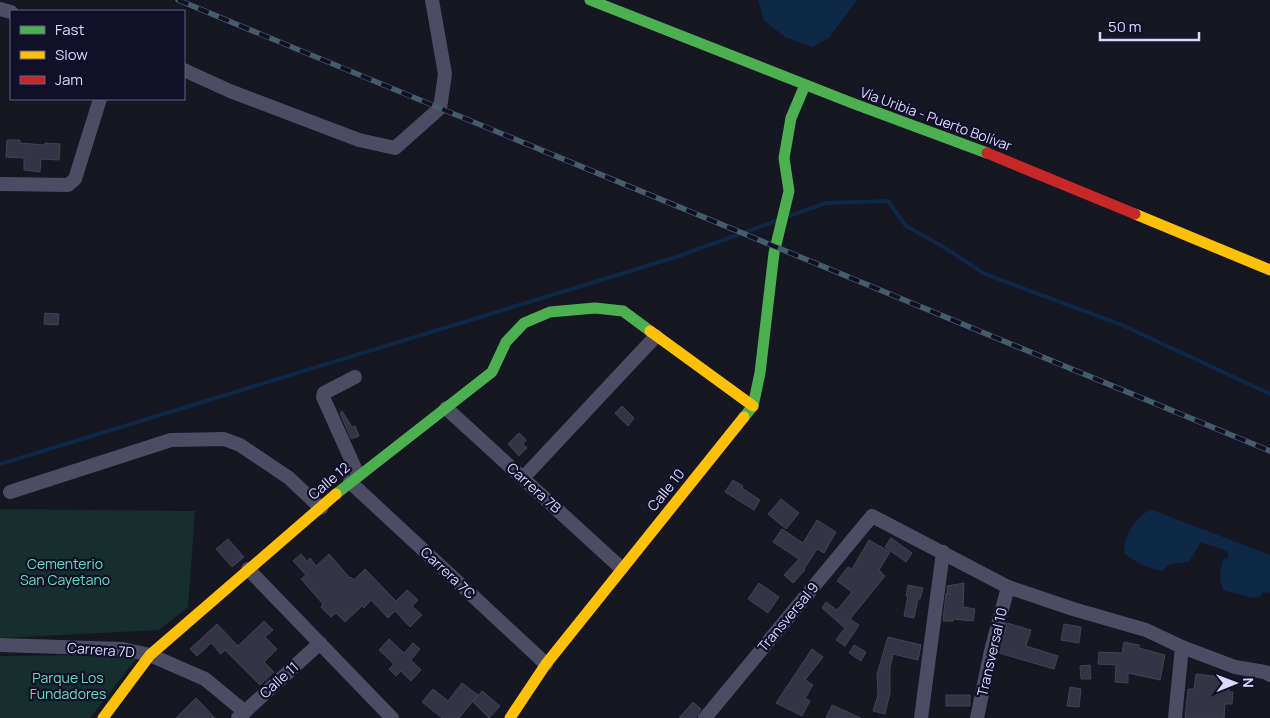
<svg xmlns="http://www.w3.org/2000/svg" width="1270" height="718" font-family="Manrope,sans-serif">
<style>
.green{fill:#142f2d}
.water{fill:#0e2848}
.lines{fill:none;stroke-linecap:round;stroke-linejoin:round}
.stream{stroke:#0e2848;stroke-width:4}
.building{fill:#353445;stroke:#434157}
.street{stroke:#4c4c64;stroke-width:14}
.fast{stroke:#4caf50;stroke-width:11}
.slow{stroke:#ffc107;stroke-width:11}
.jam{stroke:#c62828;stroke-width:11}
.rail-casing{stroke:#445d6c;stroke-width:5.5}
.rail{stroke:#121029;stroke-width:4;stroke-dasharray:11;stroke-linecap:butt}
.labels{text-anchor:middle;stroke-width:4.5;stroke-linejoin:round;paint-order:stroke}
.street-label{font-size:14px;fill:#d9d9ff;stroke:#121029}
.park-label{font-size:14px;fill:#64e0b4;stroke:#121029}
</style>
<rect width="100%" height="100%" fill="#171623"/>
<g class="green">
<polygon points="0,509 195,511 188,607 159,630 0,638"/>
<polygon points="118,655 136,659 90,718 0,718 0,656"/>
</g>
<g class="water">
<polygon points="758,0 857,0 829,38 812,47 785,37 764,21"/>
<path d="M1150 509 1270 555V593L1264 592 1260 597 1253 598 1223 590C1219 579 1220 570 1223 559L1229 557 1227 551 1201 542 1189 562 1170 564 1162 571C1149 569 1134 562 1124 553 1124 533 1135 520 1150 509Z"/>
</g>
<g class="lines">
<g class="stream">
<polyline points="789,216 826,203 888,201 906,226 942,246 985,274 1122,325 1270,394"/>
<polyline points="0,464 676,257 776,221"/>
</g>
</g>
<g class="building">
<polygon points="7,140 20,140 20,143 45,145 45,143 60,144 59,160 41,159 40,172 24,170 24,158 6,157"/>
<polygon points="45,313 59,314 58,325 44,324"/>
<polygon points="622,406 634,418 628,426 615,413"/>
<polygon points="342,411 352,427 355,426 359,436 351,439 340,413"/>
<polygon points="519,433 526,440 523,444 527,448 519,456 508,444"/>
<polygon points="733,480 743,486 742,488 760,500 754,510 725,492"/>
<polygon points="781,499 799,513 786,529 768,514"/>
<polygon points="817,520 836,532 824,553 817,549 804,569 805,570 793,583 784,575 799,559 773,542 782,529 803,543"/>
<polygon points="891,538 912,553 906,562 885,547"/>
<polygon points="228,539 244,557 232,567 216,549"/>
<polygon points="869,540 890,552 879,570 885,576 850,619 859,625 845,646 836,640 845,628 822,608 826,602 837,610 852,592 837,581 848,567 852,569"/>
<polygon points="301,554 307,561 310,558 316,566 329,554 350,578 351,577 354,580 365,569 396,601 407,590 418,600 412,606 422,615 410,627 395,611 388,618 371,600 364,608 362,606 345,622 336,613 331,617 321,607 323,604 301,579 306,575 293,561"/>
<polygon points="759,583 779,597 768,613 748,599"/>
<polygon points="964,583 963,607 975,609 973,621 953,619 953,621 943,621 946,593 950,594 947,592 947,586"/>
<polygon points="908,585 923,588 920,599 918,599 914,618 904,616 908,596 906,596"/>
<polygon points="264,621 273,630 265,637 277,649 264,662 274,672 260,685 225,650 221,654 211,643 197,656 190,649 217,624 238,646"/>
<polygon points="1007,623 1031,630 1026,646 1058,656 1054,669 999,653"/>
<polygon points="1064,624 1081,627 1079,643 1061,640"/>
<polygon points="888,637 921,645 918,660 893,654 890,667 890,693 885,714 873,711 878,695 877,674"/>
<polygon points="389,639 404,653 413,643 420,649 411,660 421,670 411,681 401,671 396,676 389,669 394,664 379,650"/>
<polygon points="1124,642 1139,645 1139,648 1165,655 1160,680 1128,673 1128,683 1115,682 1116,665 1098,664 1099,652 1122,653"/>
<polygon points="854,645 866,652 861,661 849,653"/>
<polygon points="812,649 823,657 805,680 813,685 805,698 810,701 802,716 776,703"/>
<polygon points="1090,665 1091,679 1081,679 1080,666"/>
<polygon points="1196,674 1230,678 1229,692 1233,692 1232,704 1225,704 1224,718 1185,718 1188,689 1194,689"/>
<polygon points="462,683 478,695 459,718 442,718 422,702 433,689 448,701"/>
<polygon points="1070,687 1081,689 1079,707 1067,706"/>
<polygon points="482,691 500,706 489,718 473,702"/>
<rect x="946" y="695" width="24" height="11"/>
<polygon points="196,698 215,718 176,718"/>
<polygon points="693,702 701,709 696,718 679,718"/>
<polygon points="832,705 861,718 826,718"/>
</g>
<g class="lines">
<g class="street">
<polyline points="0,9 11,12"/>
<polyline points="184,70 230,91 359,140 395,148 440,108 445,74 432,0"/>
<polyline points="0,184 68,185 75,179 100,99"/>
<polyline points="355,377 324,393 323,397 358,475"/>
<polyline points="446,408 621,568"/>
<polyline points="523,478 656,336"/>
<polyline points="350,482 546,664"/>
<polyline points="10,492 171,440 224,439 240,445 289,478 321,508"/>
<polyline points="248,569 392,718"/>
<polyline points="0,645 123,649 150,655 205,679 245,712"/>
<polyline points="238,718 320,643"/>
<polyline points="705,718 872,516 1008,587 1073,609 1146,630 1182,647 1235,667 1265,672 1270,675"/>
<polyline points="921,718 943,552"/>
<polyline points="977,718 991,651 1008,587"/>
<polyline points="1175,718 1182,647"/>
</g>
<g class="fast">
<polyline points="590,0 852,103 987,153"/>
<polyline points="744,417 753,406 760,373 774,253 789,191 784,158 791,118 805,85"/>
<polyline points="336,494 492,372 506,342 524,323 550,312 595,308 623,311 650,331"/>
</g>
<g class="slow">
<polyline points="1135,214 1270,270"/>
<polyline points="650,331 753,406"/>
<polyline points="103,718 150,655 336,494"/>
<polyline points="510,718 546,664 744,417"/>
</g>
<polyline class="jam" points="987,153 1135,214"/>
<defs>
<polyline id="rail" points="178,0 1270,451"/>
</defs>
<use href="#rail" class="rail-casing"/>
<use href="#rail" class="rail"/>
</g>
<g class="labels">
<g class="street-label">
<text transform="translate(936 119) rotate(20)" y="5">Vía Uribia - Puerto Bolívar</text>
<text transform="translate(329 481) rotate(-40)" y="5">Calle 12</text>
<text transform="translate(534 488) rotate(42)" y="5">Carrera 7B</text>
<text transform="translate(666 490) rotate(-51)" y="5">Calle 10</text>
<text transform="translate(448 573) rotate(43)" y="5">Carrera 7C</text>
<text transform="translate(788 617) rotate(-50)" y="5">Transversal 9</text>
<text transform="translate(101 650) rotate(4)" y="5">Carrera 7D</text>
<text transform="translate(992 652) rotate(-77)" y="5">Transversal 10</text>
<text transform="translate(279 680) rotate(-42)" y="5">Calle 11</text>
</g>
<g class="park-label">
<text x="65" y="569">Cementerio<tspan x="65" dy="16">San Cayetano</tspan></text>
<text x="68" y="683">Parque Los<tspan x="68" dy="16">Fundadores</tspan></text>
</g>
</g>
<rect x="10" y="10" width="175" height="90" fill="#121029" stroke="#62607f"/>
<rect x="20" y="26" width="25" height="8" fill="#4caf50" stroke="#62607f"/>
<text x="55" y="35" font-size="15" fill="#d9d9ff">Fast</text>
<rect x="20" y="51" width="25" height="8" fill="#ffc107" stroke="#62607f"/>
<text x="55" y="60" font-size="15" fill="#d9d9ff">Slow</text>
<rect x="20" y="76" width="25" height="8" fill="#c62828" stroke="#62607f"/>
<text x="55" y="85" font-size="15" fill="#d9d9ff">Jam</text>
<g transform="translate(1235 683) rotate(89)" stroke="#121029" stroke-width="4" paint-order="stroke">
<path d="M0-4L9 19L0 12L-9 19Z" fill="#d9d9ff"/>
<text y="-8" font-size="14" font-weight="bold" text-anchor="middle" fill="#d9d9ff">N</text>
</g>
<path d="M1100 32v8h99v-8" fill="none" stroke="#d9d9ff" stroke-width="2.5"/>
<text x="1108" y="32" font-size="15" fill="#d9d9ff" stroke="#121029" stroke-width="4" paint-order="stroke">50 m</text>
</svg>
